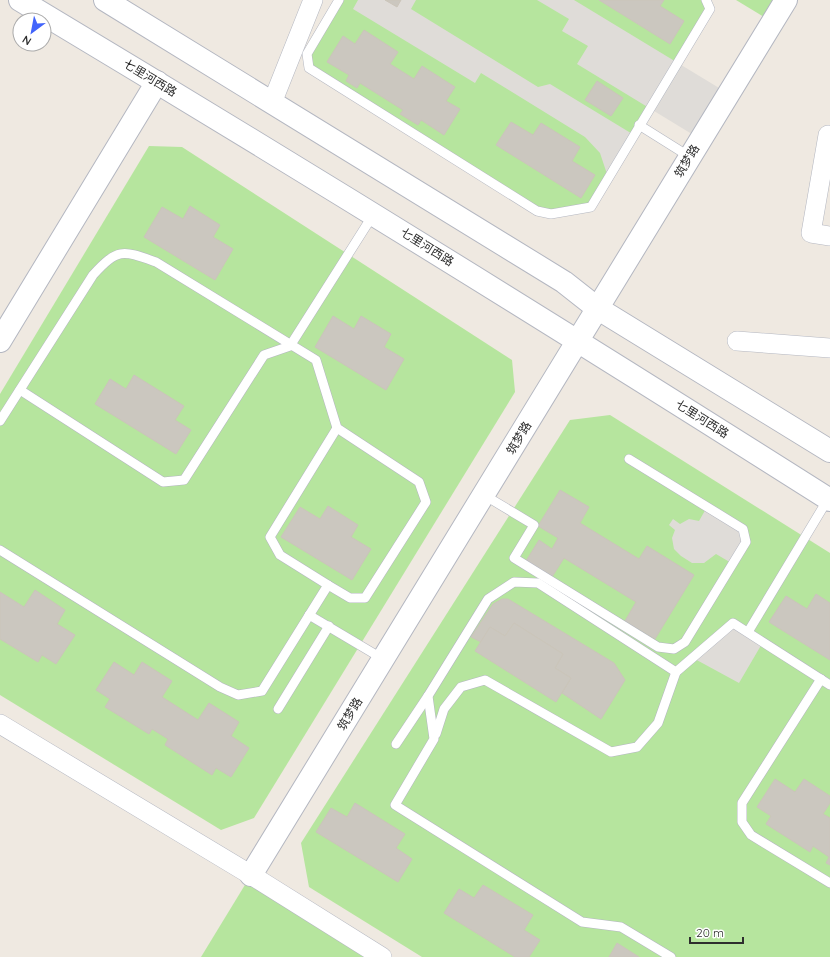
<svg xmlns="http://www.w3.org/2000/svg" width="830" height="957" font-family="Quicksand,'Noto Sans SC',sans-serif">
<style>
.green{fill:#b6e59e}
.plaza{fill:#dfdcd8}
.building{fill:#cbc7bf;stroke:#cbc5ba}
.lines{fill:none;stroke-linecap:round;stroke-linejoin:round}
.service-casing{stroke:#b4b7c1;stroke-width:10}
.minor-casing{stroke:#b4b7c1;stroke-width:20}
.tertiary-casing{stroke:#b4b7c1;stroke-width:24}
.service{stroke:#fff;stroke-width:9}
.minor{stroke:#fff;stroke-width:19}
.tertiary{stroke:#fff;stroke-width:22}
.labels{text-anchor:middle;stroke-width:3;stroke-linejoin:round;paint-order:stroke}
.street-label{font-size:12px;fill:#2e2e2e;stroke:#fff}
</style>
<rect width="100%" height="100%" fill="#efe9e1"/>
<g class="green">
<polygon points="339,0 706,0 710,9 591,207 551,214 536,210 309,68 307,54"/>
<polygon points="736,0 786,0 772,22"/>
<polygon points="149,146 182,147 512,360 515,392 254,818 221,830 0,695 0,394"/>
<polygon points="610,415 830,553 830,957 422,957 309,887 301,843 570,420"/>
<polygon points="251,875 382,957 201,957"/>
</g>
<g class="plaza">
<polygon points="358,0 416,0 411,9 538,87 550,84 634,135 609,180 600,153 585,137 481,73 475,83 353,9"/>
<polygon points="537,0 574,0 729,94 700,139 577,64 588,46 562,31 569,19"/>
<polygon points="707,507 743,529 746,542 733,564 716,554 704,563 692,563 681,556 674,549 672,538 675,530 669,525 673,519 680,524 689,519 699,521"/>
<polygon points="733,623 763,642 739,683 693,658"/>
</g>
<g class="building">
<polygon points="385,0 401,0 397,7"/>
<polygon points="599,0 664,0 660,6 684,21 670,44"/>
<polygon points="364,30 398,52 390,64 414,79 422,66 455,87 446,101 460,109 444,135 421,120 418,125 400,114 403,110 360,83 357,88 346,81 349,75 327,62 343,36 355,44"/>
<polygon points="597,81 623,98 611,116 585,100"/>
<polygon points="511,122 533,135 541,123 580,147 572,161 595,175 581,198 496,145"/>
<polygon points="190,206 220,225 213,237 233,249 215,280 144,237 162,207 183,219"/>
<polygon points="333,316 354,329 361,316 391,334 384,347 404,359 386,390 315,347"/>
<polygon points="134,375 184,406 175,420 191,430 176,454 95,404 110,379 126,389"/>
<polygon points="560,490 589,507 580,523 639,559 647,546 694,575 655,639 625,621 636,602 564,558 552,577 526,561 539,540 552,549 558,538 538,526"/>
<polygon points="328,506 358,525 351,537 371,549 352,580 281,537 300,507 320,519"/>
<polygon points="35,590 65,610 57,624 75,635 56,664 42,655 38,662 0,639 0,592 24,607"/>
<polygon points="816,594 830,603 830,660 769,622 786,596 807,609"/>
<polygon points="502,599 508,599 614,663 625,680 601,719 562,693 571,678 555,668 563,654 514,623 505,636 490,627 481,642 471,637 493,604"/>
<polygon points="514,623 563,654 555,668 571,678 556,702 475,651 490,627 505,636"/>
<polygon points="114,662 134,675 142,662 172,681 162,697 198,720 209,703 239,722 231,736 249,748 231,777 216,768 212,775 165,745 168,739 152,729 149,734 105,707 110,699 96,690"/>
<polygon points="775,779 795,792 804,779 830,796 830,803 823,814 830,818 830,865 826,863 829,857 813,846 810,852 766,824 771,816 757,807"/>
<polygon points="355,803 405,834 396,848 412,859 398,882 316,832 331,808 347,817"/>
<polygon points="483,885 533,915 524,930 540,940 529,957 515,957 444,913 459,889 474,898"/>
<polygon points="617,943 639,957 609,957"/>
</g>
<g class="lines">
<defs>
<g id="service">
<polyline points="339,0 307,54 309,68 537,211 551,214 591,207 710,9 706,0"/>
<polyline points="639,125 690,157"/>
<polyline points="20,390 163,482 184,480 264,355 290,346 373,215"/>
<path d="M0 421 93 275C118 248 122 250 156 262L316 360 337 428 419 482 426 502 365 598H350L328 585 262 691 238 695 220 687 0 550"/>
<polyline points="484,495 534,525 514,558 658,647 674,649 685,642 746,542 743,529 629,459"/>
<polyline points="328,585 280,555 270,537 337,428"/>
<polyline points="309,615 383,659"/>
<polyline points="748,632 828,499"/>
<polyline points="821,679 742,803 742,822 751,835 830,883"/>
<polyline points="278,709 329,626"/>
<polyline points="436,734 444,709 461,687 485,680 611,752 637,747 658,723 676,672"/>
<polyline points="396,744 428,696"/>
<polyline points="671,957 621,927 582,922 395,805 434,739 428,696 488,599 514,582 538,583 676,672 733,623 830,685"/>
</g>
<g id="minor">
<polyline points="272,103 313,0"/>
<polyline points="830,136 828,135 811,233 830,236"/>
<polyline points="737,341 830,348"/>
<polyline points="0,724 251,875 382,957"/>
</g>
<g id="tertiary">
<path d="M20 0C292 163 562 330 830 500"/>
<polyline points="105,0 564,282 597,308 830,451"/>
<polyline points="0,341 157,82"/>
<polyline points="251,875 786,0"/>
</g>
</defs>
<use href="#service" class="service-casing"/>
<use href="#minor" class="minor-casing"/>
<use href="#tertiary" class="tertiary-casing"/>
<use href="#service" class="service"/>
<use href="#minor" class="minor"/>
<use href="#tertiary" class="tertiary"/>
</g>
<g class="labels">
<g class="street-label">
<text transform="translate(150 78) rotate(31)" y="4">七里河西路</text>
<text transform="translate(687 161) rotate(-59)" y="4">筑梦路</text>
<text transform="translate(427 247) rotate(32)" y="4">七里河西路</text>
<text transform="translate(702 419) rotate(32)" y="4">七里河西路</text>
<text transform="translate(519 438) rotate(-59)" y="4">筑梦路</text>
<text transform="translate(350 714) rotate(-59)" y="4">筑梦路</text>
</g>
</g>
<g transform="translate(32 32) rotate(212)"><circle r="19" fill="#ffffff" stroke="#ababab"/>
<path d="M0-3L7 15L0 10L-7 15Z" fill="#4264fb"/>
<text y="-6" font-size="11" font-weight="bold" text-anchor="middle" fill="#2e2e2e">N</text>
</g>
<path d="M690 937v6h53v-6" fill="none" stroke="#2e2e2e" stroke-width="2"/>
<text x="696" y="937" font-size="12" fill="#2e2e2e" stroke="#ffffff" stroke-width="3" paint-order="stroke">20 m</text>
</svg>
